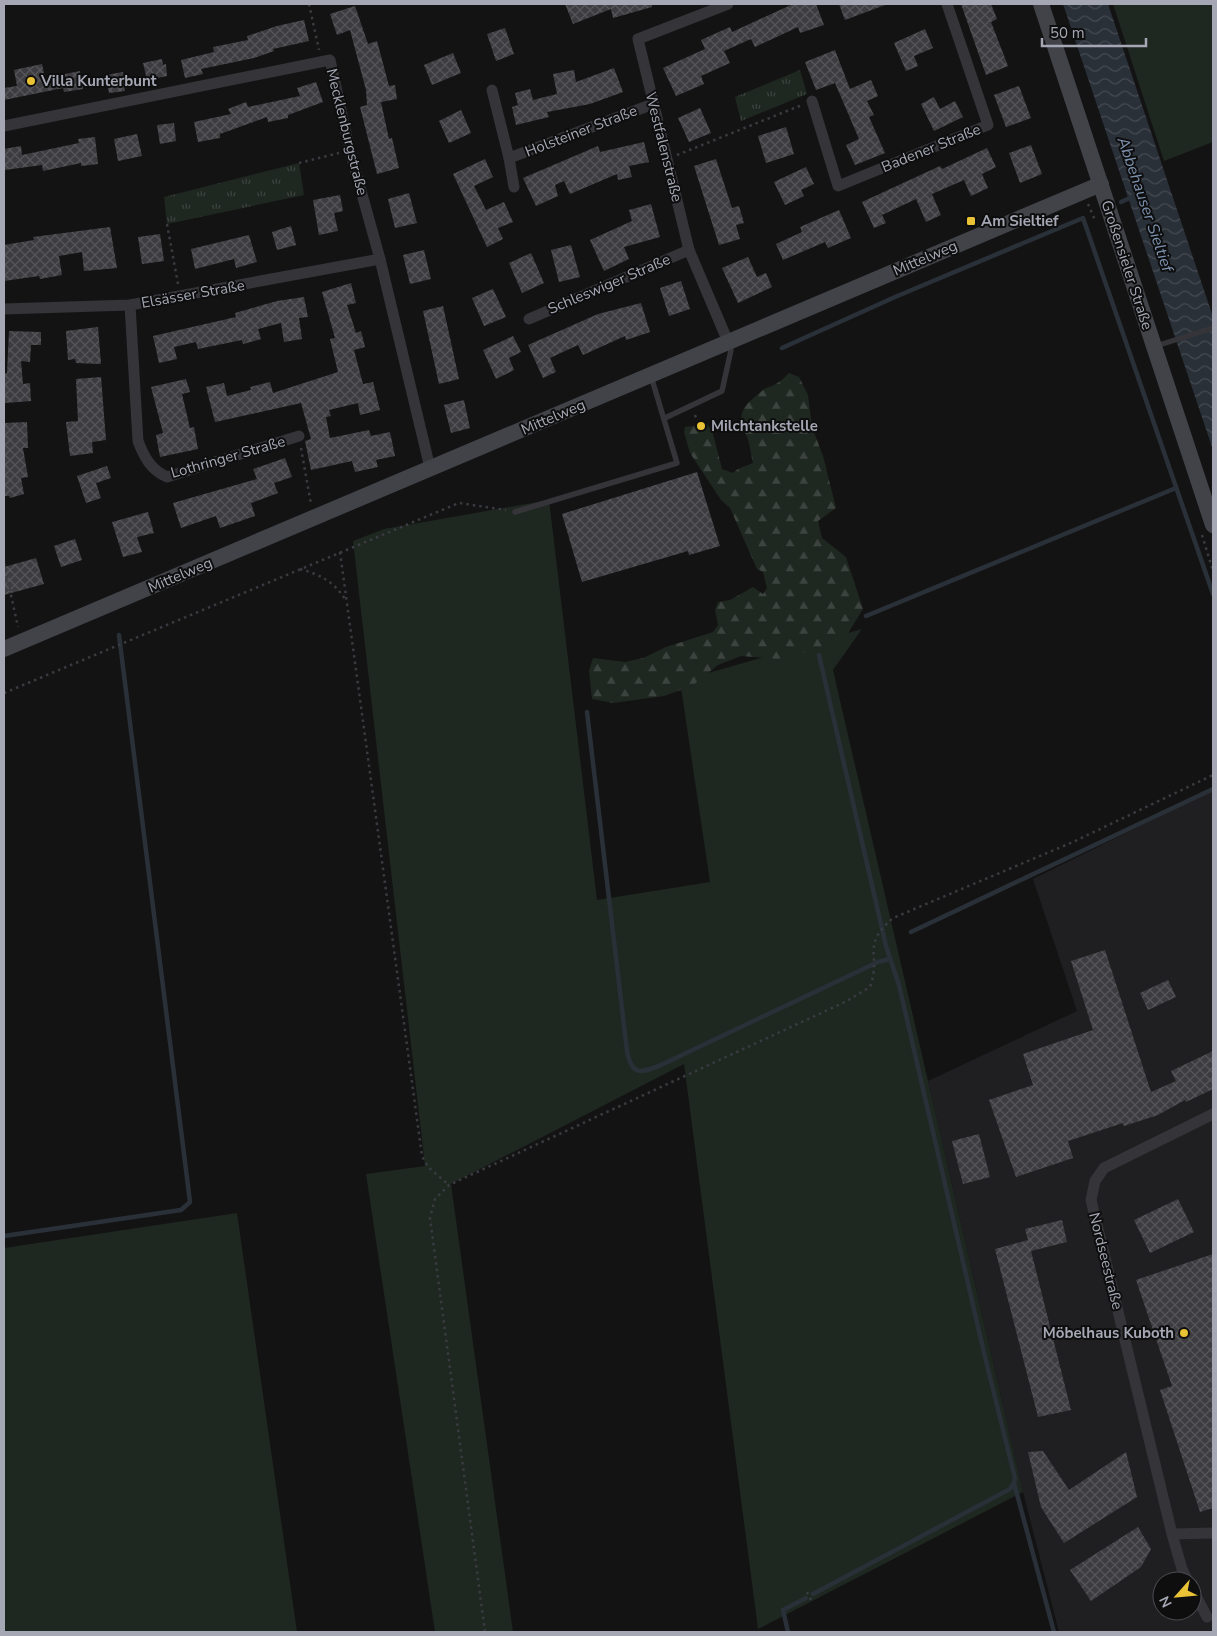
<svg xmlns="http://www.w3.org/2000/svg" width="1217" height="1636" font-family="'Nunito Sans',sans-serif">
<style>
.built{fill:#1f1f21;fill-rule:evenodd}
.green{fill:#1f2721}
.forest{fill:url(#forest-firs)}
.park{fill:url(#park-tufts)}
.water{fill:url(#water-waves)}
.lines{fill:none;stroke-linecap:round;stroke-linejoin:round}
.stream{stroke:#2a3038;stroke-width:4.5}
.building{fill:url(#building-cross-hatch)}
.path{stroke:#3a3b40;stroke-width:2.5;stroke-dasharray:2.5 4;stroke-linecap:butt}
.lane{stroke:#343439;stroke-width:5.5}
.street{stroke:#343439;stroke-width:11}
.secondary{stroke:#424349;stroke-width:16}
.poi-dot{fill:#eac235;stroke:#0e0e0f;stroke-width:2}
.labels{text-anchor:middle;stroke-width:4;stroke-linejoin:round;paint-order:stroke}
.poi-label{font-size:15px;font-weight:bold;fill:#a5a8b4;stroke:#0e0e0f;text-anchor:start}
.street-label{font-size:15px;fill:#a5a8b4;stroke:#0e0e0f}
.water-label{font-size:16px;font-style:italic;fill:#7d92af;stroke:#0e0e0f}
</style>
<defs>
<pattern id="forest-firs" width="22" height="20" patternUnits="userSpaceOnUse" patternTransform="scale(1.25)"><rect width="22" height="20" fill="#1f2721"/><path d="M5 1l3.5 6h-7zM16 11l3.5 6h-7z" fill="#3d443f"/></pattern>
<pattern id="park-tufts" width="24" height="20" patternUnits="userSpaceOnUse" patternTransform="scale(1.25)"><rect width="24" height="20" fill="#1f2721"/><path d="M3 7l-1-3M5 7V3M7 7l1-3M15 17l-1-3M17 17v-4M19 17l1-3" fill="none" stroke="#3d443f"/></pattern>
<pattern id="water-waves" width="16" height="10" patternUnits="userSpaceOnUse" patternTransform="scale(1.25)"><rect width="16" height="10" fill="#2a3038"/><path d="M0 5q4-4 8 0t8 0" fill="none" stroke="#464b52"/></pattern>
<pattern id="building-cross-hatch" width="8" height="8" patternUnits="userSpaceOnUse" patternTransform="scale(1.25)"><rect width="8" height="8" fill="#3d3d41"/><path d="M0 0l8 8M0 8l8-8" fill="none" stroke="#56565a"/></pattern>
</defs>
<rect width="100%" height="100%" fill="#131314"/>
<path class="built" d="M1213 790V1632H1059L1023 1492 928 1081 1077 1011 1033 879ZM1162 1581H1192V1611H1162Z"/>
<g class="green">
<polygon points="1113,4 1213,4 1213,142 1164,161"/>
<polygon points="549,500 597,900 710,882 680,681 862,629 833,670 1023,1492 758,1629 684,1064 451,1184 513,1632 435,1632 366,1174 425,1166 353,541 384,529"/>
<polygon points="237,1213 297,1632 4,1632 4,1248"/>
</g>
<path class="forest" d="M789 373 799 377 808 395 812 427 823 456 836 508 818 521 822 538 846 557 863 609 842 643 778 659 741 656 718 665 692 686 664 696 613 703 592 699 589 671 593 658 625 662 643 658 666 647 713 632 718 625 715 610 718 602 730 600 753 587 763 594 767 588 763 572 757 569 730 508 721 500 690 453 684 432 685 427 707 424 712 430 722 469 733 473 738 469 753 463C751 455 750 444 747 437 734 412 745 405 763 390 767 387 770 387 774 385 780 382 785 377 789 373Z"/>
<g class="park">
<polygon points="800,70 807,94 741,121 735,97"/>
<polygon points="299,163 304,195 167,224 164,197"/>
</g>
<polygon class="water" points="1063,4 1108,4 1213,317 1213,450"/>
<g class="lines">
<g class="stream">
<polyline points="1121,202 1134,196"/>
<polyline points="782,348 895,297 1083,218 1213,594"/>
<polyline points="866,616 1176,488"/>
<polyline points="819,655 886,946 899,985 985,1357 1015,1478 1014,1483 1054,1632"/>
<path d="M587 712 627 1051C632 1077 641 1073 661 1065L878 962 890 959"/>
<polyline points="911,932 1213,789"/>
<polyline points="4,1236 181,1210 190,1202 119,635"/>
<polyline points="813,1594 1010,1489 1014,1483"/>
<polyline points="788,1632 783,1610 806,1598"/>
</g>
</g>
<g class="building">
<polygon points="565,4 652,4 652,7 613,18 611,9 573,24"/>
<polygon points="793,4 816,4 824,25 800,33 798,27 755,47 751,39 724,51 730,63 701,76 704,84 676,96 663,68 705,49 701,40 730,27 732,32"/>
<polygon points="839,4 885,4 885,5 845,20"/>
<polygon points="961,4 991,4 997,19 991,22 1008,66 986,75"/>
<polygon points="355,6 368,44 377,41 389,86 395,85 397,99 381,102 389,139 392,138 399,168 377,174 360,107 367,105 366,90 350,30 337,35 330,14"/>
<polygon points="304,20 309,41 273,49 274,51 254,58 201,69 203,74 185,78 181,60 214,52 213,47 248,40 247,36 277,26"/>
<polygon points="505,28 514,54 496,61 487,34"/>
<polygon points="925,29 933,48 914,56 918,66 906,71 894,43"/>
<polygon points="835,50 850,89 871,80 878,96 867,101 874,115 869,117 885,153 855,165 846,145 859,139 835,83 816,90 805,62"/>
<polygon points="453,53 461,73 432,85 424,65"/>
<polygon points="162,59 163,65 166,64 167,76 147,80 143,63"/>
<polygon points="42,64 45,78 80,71 83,89 64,92 63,88 4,100 4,88 17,86 14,70"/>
<polygon points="614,68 623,92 590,104 547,112 549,117 516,125 512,107 518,105 515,93 530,89 533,100 557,94 553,74 574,70 576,82"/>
<polygon points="123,72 125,91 109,93 106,75"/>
<polygon points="316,82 323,102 288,115 288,118 268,122 267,117 220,134 220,138 198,142 194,122 231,114 228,109 246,102 248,107 300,96 297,88"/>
<polygon points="1019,86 1031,118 1006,127 994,95"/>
<polygon points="934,97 940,109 955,101 963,117 934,131 921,104"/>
<polygon points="700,108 711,133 689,142 678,118"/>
<polygon points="461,110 471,133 449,143 439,121"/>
<polygon points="174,123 176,141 160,144 157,125"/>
<polygon points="786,127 794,154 766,163 758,136"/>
<polygon points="137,134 142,156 118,161 114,139"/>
<polygon points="95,137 98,164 81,166 81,163 43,171 42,165 5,170 4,149 21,146 22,155 79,143 78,139"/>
<polygon points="644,142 649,162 629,166 632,177 618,180 617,174 570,194 564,181 555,185 558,196 536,206 523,178 598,146 600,152"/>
<polygon points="1031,145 1042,174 1020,183 1009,153"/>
<polygon points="987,148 996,167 982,174 988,188 971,196 964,180 932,194 941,215 926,222 916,199 882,215 886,223 874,228 862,202 940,166 942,169"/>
<polygon points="485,159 493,177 474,186 486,210 504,202 513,222 498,228 503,239 487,247 453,174"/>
<polygon points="716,159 732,208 739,206 744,223 736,225 740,239 719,245 694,166"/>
<polygon points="806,167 814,184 801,190 804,196 785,205 774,182"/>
<polygon points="409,193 417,223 395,228 388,199"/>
<polygon points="340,195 343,211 334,213 338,231 319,235 313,200"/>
<polygon points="651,204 660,237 624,247 629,259 604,271 590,240 632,221 629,210"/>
<polygon points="839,210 851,238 828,248 825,242 783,260 776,244 802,232 800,227"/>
<polygon points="291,226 296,245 277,250 272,232"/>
<polygon points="110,227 117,268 84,271 82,252 59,256 62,275 40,279 39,276 4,281 4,245 34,240 33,237"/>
<polygon points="160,234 164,261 142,264 138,237"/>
<polygon points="249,235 257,262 236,268 234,259 195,269 191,249"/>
<polygon points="571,245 580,277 559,282 551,250"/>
<polygon points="424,250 431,279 410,284 403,255"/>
<polygon points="531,253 544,283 522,293 509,263"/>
<polygon points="748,257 757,277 766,273 772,287 738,303 722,268"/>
<polygon points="681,281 690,309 669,316 660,288"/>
<polygon points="351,283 356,303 347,305 356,333 361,331 365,347 354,350 363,384 373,382 380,410 360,415 358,403 329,410 331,416 326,417 330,438 369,430 371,436 390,432 395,456 376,460 378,467 355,472 352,461 311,470 305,441 311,439 301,403 215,422 206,387 224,383 227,396 251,390 250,387 270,382 273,393 338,372 330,339 335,338 322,292"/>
<polygon points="493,289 506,317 484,326 472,298"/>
<polygon points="304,297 308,317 299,318 302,339 284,342 281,323 258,329 261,339 243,344 242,340 198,349 196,342 174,347 177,359 159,363 153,336 236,317 235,313 277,301"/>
<polygon points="641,303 650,332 626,340 625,336 583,355 578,345 550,358 556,372 543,378 528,345 598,314"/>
<polygon points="443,306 459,379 439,384 423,311"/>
<polygon points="98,327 101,364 76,363 75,359 68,360 66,331"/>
<polygon points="9,331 41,332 41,345 31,345 30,362 21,361 23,384 30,383 31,401 5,403 4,374 7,373"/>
<polygon points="513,336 521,352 509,358 514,370 496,379 483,350"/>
<polygon points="101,377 106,440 92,442 93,453 70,456 66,422 78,421 76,379"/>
<polygon points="186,379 190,392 182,394 190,428 194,427 198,449 160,457 156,435 163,433 151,387"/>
<polygon points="464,400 470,428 451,433 444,405"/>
<polygon points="27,422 28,448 23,448 28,477 21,478 24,494 10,498 9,496 4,496 4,423"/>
<polygon points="285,458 292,477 274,483 278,493 251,503 255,516 220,528 216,516 181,528 173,503 257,479 253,469"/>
<polygon points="107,466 111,478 96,483 101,498 86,503 77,476"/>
<polygon points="697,472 720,546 689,555 688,551 582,582 562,514"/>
<polygon points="148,512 154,533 137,537 142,552 123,557 112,522"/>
<polygon points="75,539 82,560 61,567 54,546"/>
<polygon points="36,558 44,584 4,595 4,567"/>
<polygon points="1105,950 1151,1092 1176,1081 1171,1071 1213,1051 1213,1089 1186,1102 1185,1100 1158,1115 1124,1126 1123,1123 1068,1141 1073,1158 1016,1177 989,1100 1033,1085 1023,1054 1093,1030 1071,961"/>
<polygon points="1168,980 1176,997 1148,1010 1140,993"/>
<polygon points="979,1134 990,1177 963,1184 952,1141"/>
<polygon points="1178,1199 1194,1232 1150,1253 1134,1220"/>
<polygon points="1062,1220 1067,1242 1031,1251 1071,1410 1038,1417 995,1249 1028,1240 1025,1229"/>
<polygon points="1213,1254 1213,1508 1200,1512 1160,1390 1172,1386 1136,1280"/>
<polygon points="1043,1451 1069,1490 1126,1452 1137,1497 1064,1543 1041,1507 1028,1452"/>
<polygon points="1138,1527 1151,1549 1141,1567 1091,1601 1070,1570"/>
</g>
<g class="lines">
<g class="path">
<polyline points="309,4 319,50"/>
<polyline points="677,155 802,105"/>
<polyline points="299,163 339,153"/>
<polyline points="1088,204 1095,220"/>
<polyline points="167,224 178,284"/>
<polyline points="695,415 697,421"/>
<polyline points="301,448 311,504"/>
<polyline points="1202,535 1213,571"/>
<polyline points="340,552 422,1156 428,1167 449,1185"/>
<polyline points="4,563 18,627"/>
<path d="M300 569C321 575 333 581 345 599"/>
<polyline points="4,693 459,503 506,510"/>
<polyline points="807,1592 811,1600"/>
<path d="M485 1632 430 1218 435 1199 449 1185 845 1002 870 987C882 953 860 947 893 918L1073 842 1213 775"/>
</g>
<g class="lane">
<polyline points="1156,346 1213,328"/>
<polyline points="665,418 722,391 731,350 729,344"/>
<polyline points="515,512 677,463 651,376"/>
</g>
<g class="street">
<polyline points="728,4 638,39 689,250 729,344"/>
<polyline points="492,90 509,158 653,104"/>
<polyline points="812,101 838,186 988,125 947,4"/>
<polyline points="4,126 330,60 350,151 380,259 430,468"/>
<polyline points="509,158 514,187"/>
<path d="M130 305 138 441C144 457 151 470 167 477L299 436"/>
<polyline points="4,309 130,305 380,259"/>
<polyline points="529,319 689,250"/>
<polyline points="1172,1534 1213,1533"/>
<polyline points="1188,1581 1182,1569 1172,1534 1091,1200 1095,1181 1104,1168 1213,1114"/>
<polyline points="1192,1588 1207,1617"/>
</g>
<g class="secondary">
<polyline points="1041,4 1213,525"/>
<polyline points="4,649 1101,184"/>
</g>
</g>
<g class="poi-dot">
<circle cx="31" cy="81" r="5"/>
<rect x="966" y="216" width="10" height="10" rx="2.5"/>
<circle cx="701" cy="426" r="5"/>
<circle cx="1184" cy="1333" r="5"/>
</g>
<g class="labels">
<g class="poi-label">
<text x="41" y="86">Villa Kunterbunt</text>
<text x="981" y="226">Am Sieltief</text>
<text x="711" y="431">Milchtankstelle</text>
<text x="1174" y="1338" text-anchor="end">Möbelhaus Kuboth</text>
</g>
<g class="street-label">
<text transform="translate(581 131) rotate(-21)" y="5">Holsteiner Straße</text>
<text transform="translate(347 132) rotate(76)" y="5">Mecklenburgstraße</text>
<text transform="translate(664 147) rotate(76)" y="5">Westfalenstraße</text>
<text transform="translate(931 148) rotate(-22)" y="5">Badener Straße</text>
<text transform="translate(925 258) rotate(-23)" y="5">Mittelweg</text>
<text transform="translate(1127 265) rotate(72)" y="5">Großensieler Straße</text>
<text transform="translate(609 284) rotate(-23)" y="5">Schleswiger Straße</text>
<text transform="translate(193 294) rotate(-10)" y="5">Elsässer Straße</text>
<text transform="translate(553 417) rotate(-23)" y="5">Mittelweg</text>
<text transform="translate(228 457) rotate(-16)" y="5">Lothringer Straße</text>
<text transform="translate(180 575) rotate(-23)" y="5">Mittelweg</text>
<text transform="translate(1106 1261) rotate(76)" y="5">Nordseestraße</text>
</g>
<g class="water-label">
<text transform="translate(1146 204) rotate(71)" y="6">Abbehauser Sieltief</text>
</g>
</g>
<rect width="1217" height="1636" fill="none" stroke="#a5a8b4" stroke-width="10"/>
<g transform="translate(1177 1596) rotate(243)"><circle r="24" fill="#0e0e0f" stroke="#4a4c51"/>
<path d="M0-4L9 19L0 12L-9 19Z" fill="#eac235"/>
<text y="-8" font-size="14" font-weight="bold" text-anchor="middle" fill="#a5a8b4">N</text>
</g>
<path d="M1042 38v8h104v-8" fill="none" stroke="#a5a8b4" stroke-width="2.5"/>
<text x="1050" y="38" font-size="15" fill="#a5a8b4" stroke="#0e0e0f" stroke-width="4" paint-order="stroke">50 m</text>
</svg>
